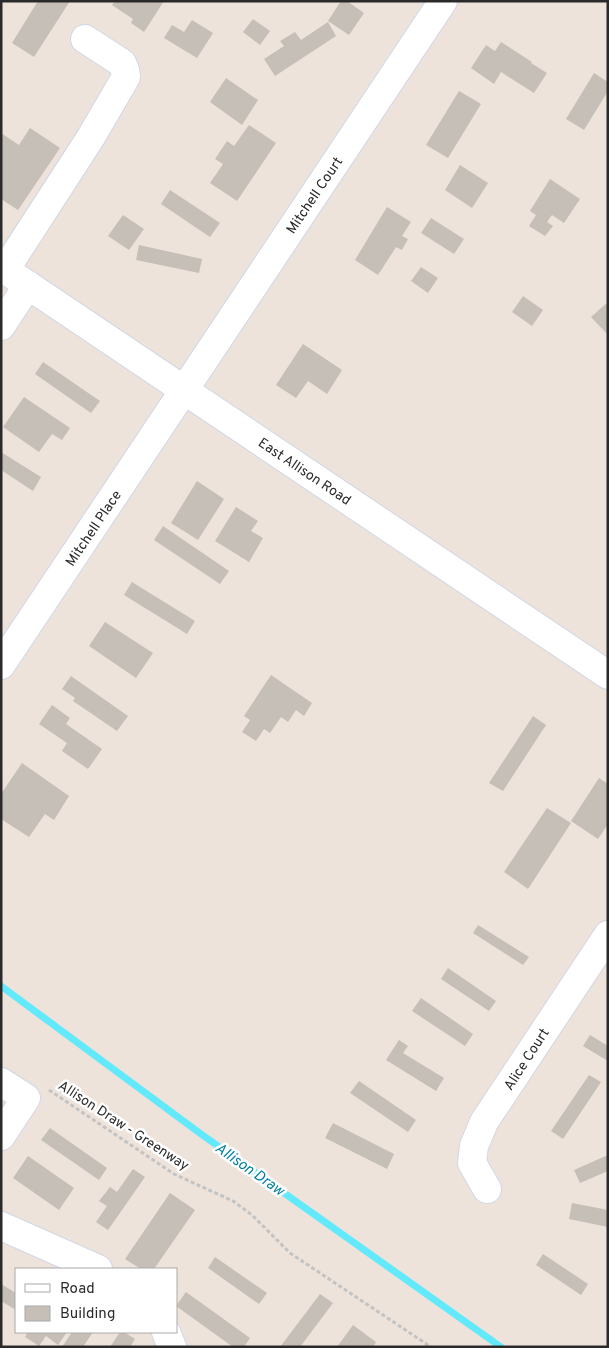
<svg xmlns="http://www.w3.org/2000/svg" width="609" height="1348" font-family="Overpass,sans-serif">
<style>
.lines{fill:none;stroke-linecap:round;stroke-linejoin:round}
.stream{stroke:#62e9fc;stroke-width:7}
.building{fill:#c5bfb7}
.minor-casing{stroke:#d0d7e5;stroke-width:30}
.path{stroke:#c3c3c3;stroke-width:3;stroke-dasharray:4 2.5;stroke-linecap:butt}
.minor{stroke:#fff;stroke-width:28}
.labels{text-anchor:middle;stroke-width:5;stroke-linejoin:round;paint-order:stroke}
.street-label{font-size:14px;fill:#2a2a2a;stroke:#fff}
.water-label{font-size:15px;font-style:italic;fill:#0181a1;stroke:#fff}
</style>
<rect width="100%" height="100%" fill="#eee3db"/>
<g class="lines">
<polyline class="stream" points="1,986 201,1134 501,1347"/>
</g>
<g class="building">
<polygon points="38,1 70,1 34,57 12,43"/>
<polygon points="115,1 164,1 144,32 131,23 133,19 112,5"/>
<polygon points="341,1 347,1 364,13 349,35 328,21"/>
<polygon points="253,19 270,31 260,45 243,32"/>
<polygon points="192,20 213,33 197,58 164,38 172,25 184,32"/>
<polygon points="328,22 336,36 275,76 264,59 284,46 280,41 295,32 301,40"/>
<polygon points="501,42 532,62 531,63 547,73 534,93 501,72 494,84 471,68 486,45 495,51"/>
<polygon points="594,73 608,82 608,91 584,130 566,119"/>
<polygon points="226,78 258,100 242,125 210,102"/>
<polygon points="459,91 481,104 448,158 426,145"/>
<polygon points="249,125 276,143 237,201 210,183 223,164 215,159 227,141 234,146"/>
<polygon points="30,128 60,148 18,210 1,199 1,133 19,145"/>
<polygon points="460,165 488,183 472,208 445,190"/>
<polygon points="550,179 580,199 564,223 552,215 547,222 553,226 545,236 529,226 536,215 530,211"/>
<polygon points="170,190 220,223 210,237 161,204"/>
<polygon points="387,207 411,222 402,236 408,239 402,250 396,247 378,275 355,260"/>
<polygon points="123,215 144,229 129,250 108,236"/>
<polygon points="431,218 464,239 454,254 421,233"/>
<polygon points="139,245 202,259 199,273 136,260"/>
<polygon points="421,267 438,278 428,293 411,281"/>
<polygon points="523,296 543,310 532,326 512,312"/>
<polygon points="608,302 608,335 591,317"/>
<polygon points="303,344 342,370 327,394 308,381 296,398 276,385"/>
<polygon points="43,362 100,401 91,413 35,374"/>
<polygon points="24,397 70,428 62,440 52,434 39,452 3,427"/>
<polygon points="1,452 41,477 33,491 1,470"/>
<polygon points="197,481 224,499 198,540 171,523"/>
<polygon points="236,507 258,521 251,531 263,538 249,562 215,541"/>
<polygon points="163,526 229,571 220,584 154,540"/>
<polygon points="132,582 195,621 187,634 124,595"/>
<polygon points="105,622 153,653 136,678 89,646"/>
<polygon points="271,675 312,703 304,716 296,710 288,722 281,717 270,733 264,729 256,741 242,732 250,720 244,716"/>
<polygon points="71,676 128,716 117,731 73,701 75,698 62,689"/>
<polygon points="52,705 70,718 66,724 102,749 88,769 62,751 67,743 39,724"/>
<polygon points="533,716 546,725 503,791 489,783"/>
<polygon points="22,763 69,796 54,820 45,814 29,837 1,819 1,794"/>
<polygon points="599,778 608,784 608,824 598,839 571,821"/>
<polygon points="547,808 571,823 528,889 504,872"/>
<polygon points="478,925 529,957 523,965 473,933"/>
<polygon points="448,968 496,1001 489,1011 441,979"/>
<polygon points="421,998 473,1034 465,1046 412,1011"/>
<polygon points="590,1035 608,1046 608,1061 583,1046"/>
<polygon points="399,1040 408,1046 403,1053 444,1078 436,1091 386,1060"/>
<polygon points="589,1075 601,1082 563,1139 551,1131"/>
<polygon points="359,1081 416,1120 408,1132 350,1093"/>
<polygon points="333,1123 394,1154 387,1169 325,1138"/>
<polygon points="50,1128 107,1168 99,1180 41,1140"/>
<polygon points="608,1155 608,1171 580,1183 574,1170"/>
<polygon points="28,1156 74,1188 59,1210 13,1178"/>
<polygon points="133,1169 145,1177 108,1230 96,1222 107,1206 99,1201 110,1187 117,1192"/>
<polygon points="170,1193 195,1210 154,1269 141,1269 125,1259"/>
<polygon points="572,1203 608,1210 608,1227 569,1219"/>
<polygon points="543,1254 588,1284 581,1295 536,1265"/>
<polygon points="215,1257 267,1293 259,1304 208,1268"/>
<polygon points="1,1284 16,1293 16,1310 1,1301"/>
<polygon points="186,1292 250,1338 244,1347 233,1347 176,1306"/>
<polygon points="320,1294 333,1303 300,1347 280,1347"/>
<polygon points="353,1325 376,1342 373,1347 337,1347"/>
<polygon points="28,1332 67,1332 58,1345 46,1336 39,1346 25,1337"/>
<polygon points="72,1332 93,1332 83,1347 62,1347"/>
<polygon points="120,1332 124,1332 135,1339 130,1347 110,1347"/>
</g>
<g class="lines">
<defs>
<g id="minor">
<polyline points="1,267 608,675"/>
<polyline points="5,270 91,137 126,77 125,70 122,63 85,39"/>
<polyline points="1,326 28,285"/>
<polyline points="1,665 443,1"/>
<polyline points="1,1082 26,1098 1,1136"/>
<polyline points="487,1189 472,1163 474,1146 484,1122 608,935"/>
<polyline points="1,1226 98,1269"/>
<polyline points="166,1332 172,1347"/>
</g>
</defs>
<use href="#minor" class="minor-casing"/>
<polyline class="path" points="49,1090 174,1174 233,1201 252,1215 290,1253 431,1347"/>
<use href="#minor" class="minor"/>
</g>
<g class="labels">
<g class="street-label">
<text transform="translate(314 195) rotate(-56)" y="5">Mitchell Court</text>
<text transform="translate(305 471) rotate(34)" y="5">East Allison Road</text>
<text transform="translate(93 528) rotate(-56)" y="5">Mitchell Place</text>
<text transform="translate(526 1059) rotate(-57)" y="5">Alice Court</text>
<text transform="translate(124 1125) rotate(33)" y="5">Allison Draw - Greenway</text>
</g>
<g class="water-label">
<text transform="translate(250 1169) rotate(35)" y="5">Allison Draw</text>
</g>
</g>
<rect width="609" height="1348" fill="none" stroke="#2a2a2a" stroke-width="5"/>
<rect x="15" y="1268" width="162" height="65" fill="#ffffff" stroke="#aaaaaa"/>
<rect x="25" y="1284" width="25" height="8" fill="#ffffff" stroke="#aaaaaa"/>
<text x="60" y="1293" font-size="15" fill="#2a2a2a">Road</text>
<rect x="25" y="1306" width="25" height="15" fill="#c5bfb7" stroke="#aaaaaa"/>
<text x="60" y="1318" font-size="15" fill="#2a2a2a">Building</text>
</svg>
